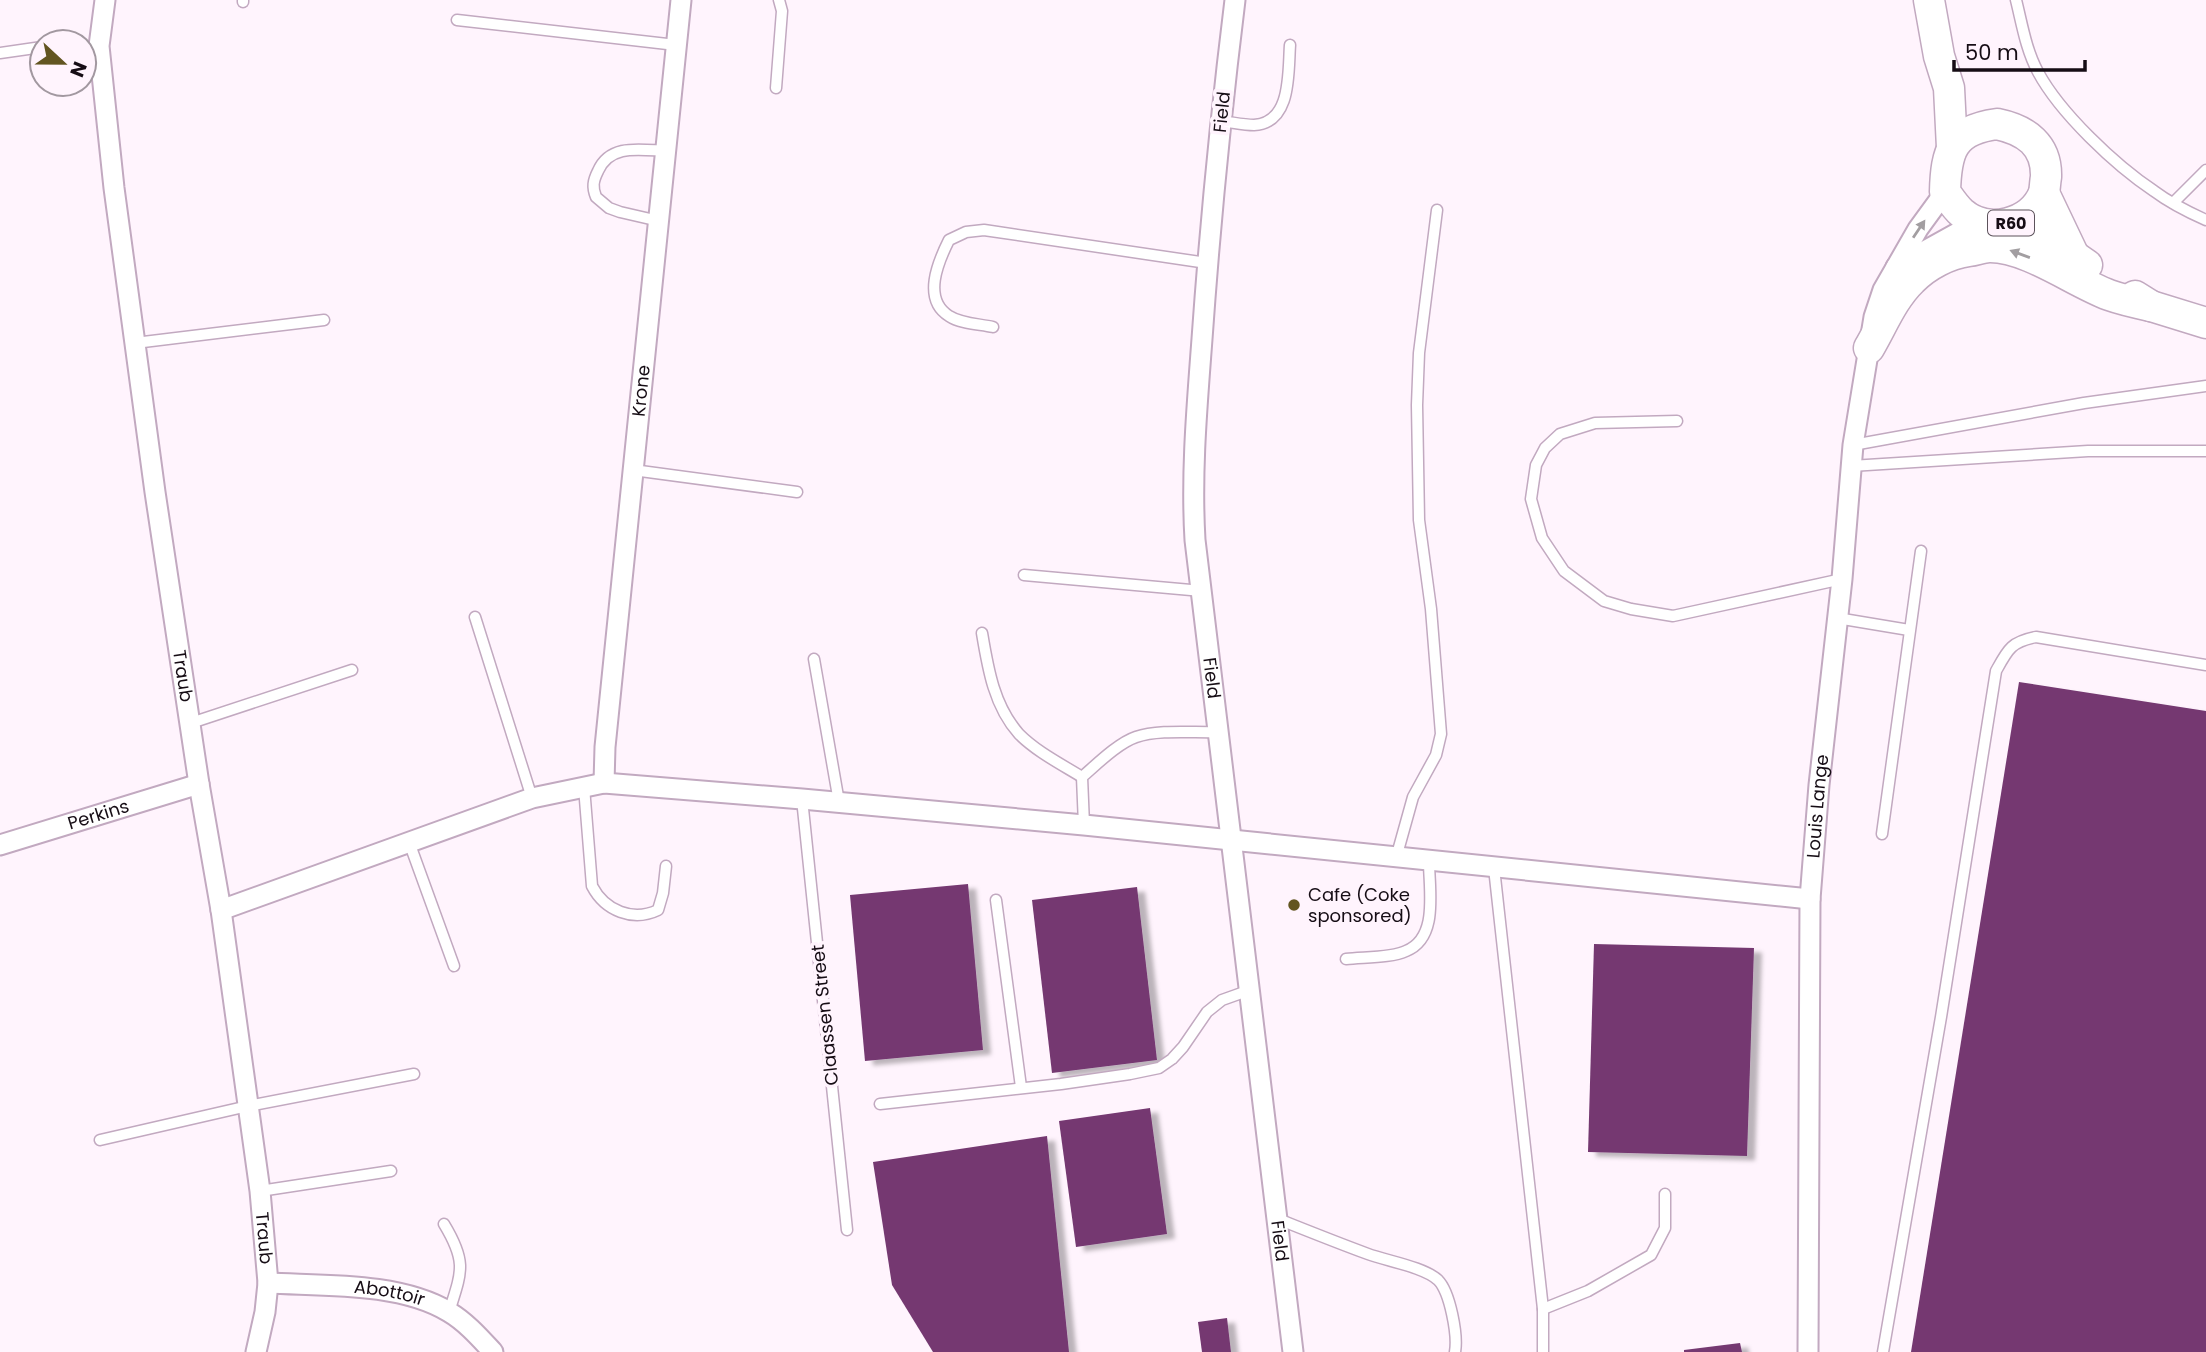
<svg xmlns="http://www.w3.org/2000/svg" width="2206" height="1352" font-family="Poppins,sans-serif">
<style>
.building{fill:#743971;filter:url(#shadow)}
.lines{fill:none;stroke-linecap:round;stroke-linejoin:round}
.lane-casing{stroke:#c2a9c0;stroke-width:13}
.street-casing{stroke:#c2a9c0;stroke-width:23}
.primary-casing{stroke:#c2a9c0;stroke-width:33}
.lane{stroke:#fff;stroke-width:10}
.street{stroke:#fff;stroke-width:19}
.primary{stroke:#fff;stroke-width:30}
.oneway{fill:#a29ea1}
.poi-dot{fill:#625521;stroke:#fff4fd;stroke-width:2.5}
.labels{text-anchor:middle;stroke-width:7;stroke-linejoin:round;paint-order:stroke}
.shield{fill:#fff4fd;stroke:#5c525b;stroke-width:2}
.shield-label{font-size:16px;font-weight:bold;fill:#160d15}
.street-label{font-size:18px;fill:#160d15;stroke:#fff4fd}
.poi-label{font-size:18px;fill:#160d15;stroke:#fff4fd;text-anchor:start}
</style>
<defs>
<filter id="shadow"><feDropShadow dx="8" dy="4.5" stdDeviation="2" flood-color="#0004"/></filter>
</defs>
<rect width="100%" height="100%" fill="#fff4fd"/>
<g class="building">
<polygon points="2019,682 2206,711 2206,1352 1911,1352"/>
<polygon points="968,884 983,1050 865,1061 850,895"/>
<polygon points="1137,887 1157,1060 1052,1073 1032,900"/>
<polygon points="1594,944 1754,948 1747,1156 1588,1152"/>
<polygon points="1150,1108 1167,1234 1076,1247 1059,1121"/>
<polygon points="1047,1136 1069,1352 933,1352 892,1285 873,1162"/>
<polygon points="1227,1318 1231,1352 1202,1352 1198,1322"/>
<polygon points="1740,1343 1742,1352 1684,1352 1684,1350"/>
</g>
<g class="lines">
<defs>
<g id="lane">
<path d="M2016 0C2022 24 2026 50 2038 72 2060 113 2115 165 2154 191 2170 203 2188 212 2206 220"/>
<polyline points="243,2 243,0"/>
<polyline points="457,20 676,45"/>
<polyline points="0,53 42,47"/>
<polyline points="776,88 782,11 779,0"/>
<path d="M1220 121C1231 122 1243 125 1254 125 1292 123 1288 72 1290 45"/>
<polyline points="2173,203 2206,170"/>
<path d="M659 221 620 212 609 208 596 197C592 187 593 181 598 171 610 143 641 150 666 151"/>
<path d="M993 327C980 324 961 324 949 316 922 299 938 262 949 240L966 232 984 230 1207 263"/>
<polyline points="135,343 324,320"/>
<polyline points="1677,421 1595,423 1560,434 1545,448 1536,465 1531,499 1542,538 1564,571 1604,601 1631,609 1673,616 1842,579"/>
<polyline points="1853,445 2084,403 2206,386"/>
<polyline points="1851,466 2088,451 2206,451"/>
<polyline points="633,470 797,492"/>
<polyline points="1024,575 1202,591"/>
<polyline points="475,617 532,798"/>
<polyline points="1837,618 1909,630"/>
<path d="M982 633C988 669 994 706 1019 734 1037 752 1061 764 1082 777"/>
<polyline points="814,659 839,802"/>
<polyline points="191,723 352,670"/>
<path d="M584 787 592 886C605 911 633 922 658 910L663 893 666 866"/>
<polyline points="802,799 847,1230"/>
<path d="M1084 825 1082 777C1096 765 1118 743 1136 737 1159 729 1194 733 1219 732"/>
<polyline points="1882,834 1921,551"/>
<polyline points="409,842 454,966"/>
<polyline points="1396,858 1413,797 1436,755 1441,734 1431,609 1419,520 1417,405 1419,353 1437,210"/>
<polyline points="1494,868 1543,1309 1543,1352"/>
<polyline points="996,900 1021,1087"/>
<path d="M1346 959C1363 957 1392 958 1406 951 1439 938 1429 890 1429 861"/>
<polyline points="880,1104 1061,1084 1130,1074 1159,1068 1172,1059 1183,1047 1207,1012 1222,1000 1250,990"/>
<polyline points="100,1140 248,1106 414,1074"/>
<polyline points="260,1191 391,1171"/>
<path d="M1278 1219C1308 1231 1338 1243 1368 1254 1387 1261 1424 1267 1438 1280 1450 1292 1458 1335 1455 1352"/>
<path d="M444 1224C467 1262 462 1271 449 1312"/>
<polyline points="1543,1309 1588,1291 1651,1255 1665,1228 1665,1194"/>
<path d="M1883 1352 1941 1017 1996 671C2008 649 2011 642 2036 637L2206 665"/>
</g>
<g id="street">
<path id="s1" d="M105 0 99 46 114 188 155 492 199 784 221 910 260 1191 268 1283 265 1312 256 1352"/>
<path id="s2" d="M1235 0C1221 113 1210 225 1202 339 1197 406 1191 473 1195 540L1293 1352"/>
<polyline points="1896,267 1977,222"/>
<path id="s3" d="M604 783 605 747 681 0"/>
<path id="s4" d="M0 845 199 784"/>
<polyline points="221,910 532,798 604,783 802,799 1084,825 1810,899"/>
<path id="s5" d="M268 1283C323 1286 400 1282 449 1312 466 1322 480 1338 493 1352"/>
<path id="s6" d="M1808 1352 1810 899 1819 785 1842 579 1853 445 1874 317 1883 290 1918 229 1945 192"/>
</g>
<g id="primary">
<polyline points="1929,0 1939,56 1949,88 1952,148"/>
<path d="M1997 124C2026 130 2047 145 2046 177 2045 182 2045 188 2044 193 2031 225 1987 235 1962 213 1956 208 1950 199 1945 192 1946 151 1952 130 1997 124Z"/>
<polyline points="2044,193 2074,256"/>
<polyline points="2012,223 2074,256 2087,265"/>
<polyline points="2135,296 2151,306 2206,323"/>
<path d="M1869 348C1882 326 1893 298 1912 280 1927 265 1948 254 1969 251 1976 250 1983 247 1990 247 2028 247 2074 282 2109 295 2123 300 2137 303 2151 306"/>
</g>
</defs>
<use href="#lane" class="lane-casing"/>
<use href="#street" class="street-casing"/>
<use href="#primary" class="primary-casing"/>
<use href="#lane" class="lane"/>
<use href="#street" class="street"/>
<use href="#primary" class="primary"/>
</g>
<defs><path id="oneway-solid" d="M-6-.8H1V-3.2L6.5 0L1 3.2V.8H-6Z" transform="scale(1.75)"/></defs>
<g class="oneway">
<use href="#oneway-solid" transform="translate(1919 229) rotate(-56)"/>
<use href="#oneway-solid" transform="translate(2020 254) rotate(-160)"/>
</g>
<circle class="poi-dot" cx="1294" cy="905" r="7"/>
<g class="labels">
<rect class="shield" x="1988" y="210.5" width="46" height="25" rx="5"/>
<g class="shield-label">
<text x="2011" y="229">R60</text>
</g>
<g class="street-label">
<text transform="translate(1222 112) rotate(-84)" y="6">Field</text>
<text dy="6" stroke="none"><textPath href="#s3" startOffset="394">Krone</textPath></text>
<text dy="6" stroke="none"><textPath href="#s1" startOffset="682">Traub</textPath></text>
<text dy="6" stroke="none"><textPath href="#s2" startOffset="681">Field</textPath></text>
<text dy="6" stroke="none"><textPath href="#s6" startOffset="546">Louis Lange</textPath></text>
<text dy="6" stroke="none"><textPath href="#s4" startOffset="103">Perkins</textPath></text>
<text transform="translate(825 1015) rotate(-96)" y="6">Claassen Street</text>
<text dy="6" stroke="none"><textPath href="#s1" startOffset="1250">Traub</textPath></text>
<text dy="6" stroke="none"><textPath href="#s2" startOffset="1248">Field</textPath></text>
<text dy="6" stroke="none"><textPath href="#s5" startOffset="122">Abottoir</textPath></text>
</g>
<g class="poi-label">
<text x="1308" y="901">Cafe (Coke<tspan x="1308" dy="21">sponsored)</tspan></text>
</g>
</g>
<g transform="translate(63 63) rotate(112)"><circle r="33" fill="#fff4fd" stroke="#a298a0" stroke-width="2"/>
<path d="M0-5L12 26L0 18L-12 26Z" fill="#625521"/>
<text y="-10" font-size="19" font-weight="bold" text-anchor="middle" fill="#160d15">N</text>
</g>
<path d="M1954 60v10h131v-10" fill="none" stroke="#160d15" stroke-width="3.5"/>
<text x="1965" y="60" font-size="21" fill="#160d15" stroke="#fff4fd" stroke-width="5" paint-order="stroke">50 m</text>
</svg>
